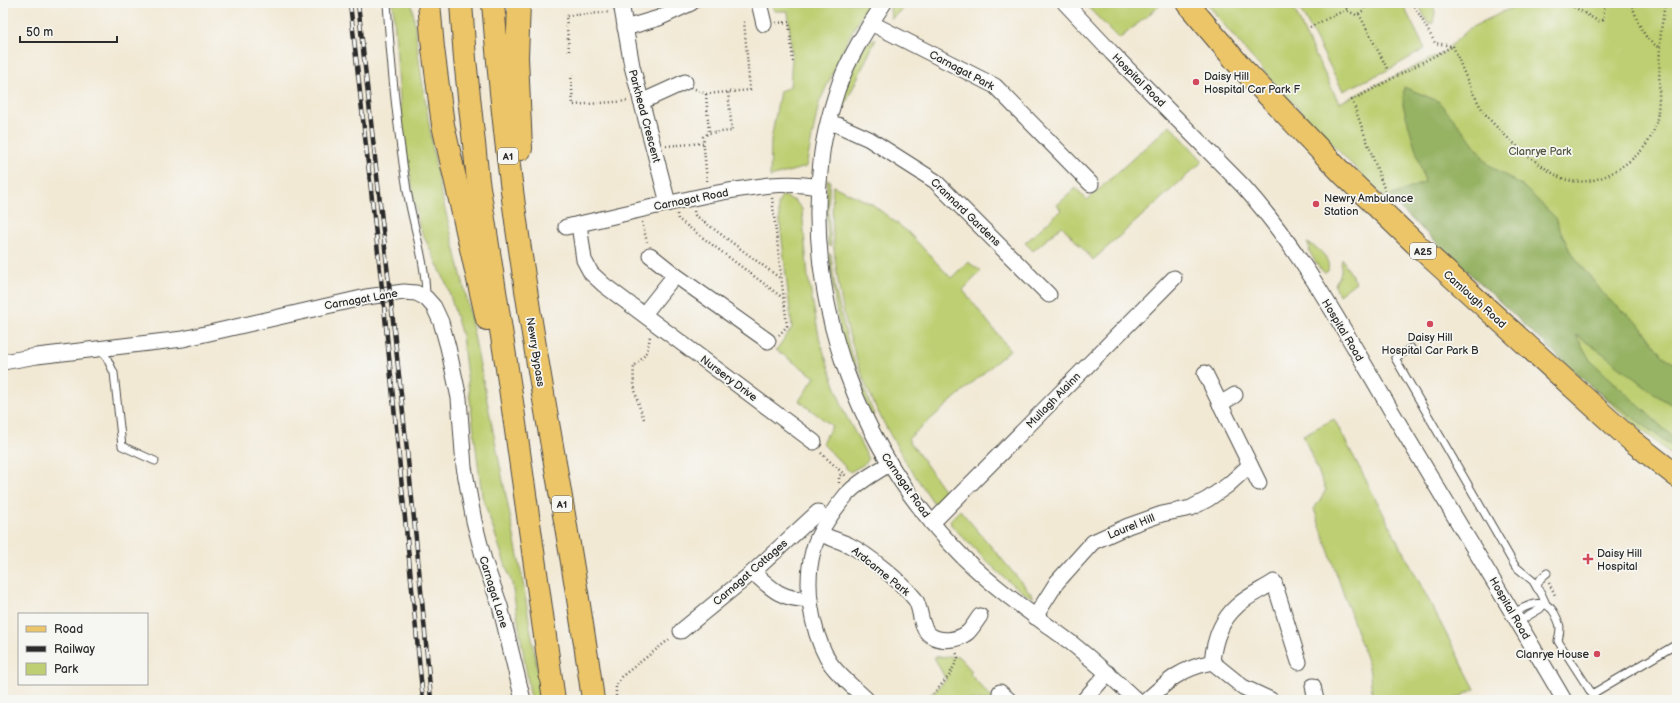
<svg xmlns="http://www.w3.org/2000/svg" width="1680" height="703" font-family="'Balsamiq Sans',sans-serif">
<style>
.green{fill:#bdcf72;stroke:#747d4e}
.forest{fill:#96b264;stroke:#606e48}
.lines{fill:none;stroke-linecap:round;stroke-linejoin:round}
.lane-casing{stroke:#494844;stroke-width:9}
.street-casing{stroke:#494844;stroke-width:17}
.primary-casing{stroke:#494844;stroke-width:24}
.highway-casing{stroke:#494844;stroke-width:24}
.path{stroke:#494844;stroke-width:2.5;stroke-dasharray:1 3;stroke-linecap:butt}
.lane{stroke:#fff;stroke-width:7}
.street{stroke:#fff;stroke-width:15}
.primary{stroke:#edc569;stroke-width:22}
.highway{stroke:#edc569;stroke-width:22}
.rail-casing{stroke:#2b2b2b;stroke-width:4.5}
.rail{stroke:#f6f6f2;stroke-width:3;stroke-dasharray:9;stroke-linecap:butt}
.poi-dot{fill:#d1495b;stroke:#f6f6f2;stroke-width:1.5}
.labels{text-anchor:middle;stroke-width:3.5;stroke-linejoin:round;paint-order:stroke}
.shield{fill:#f6f6f2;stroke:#686867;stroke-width:1}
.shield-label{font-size:10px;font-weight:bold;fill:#2b2b2b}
.street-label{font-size:11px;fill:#2b2b2b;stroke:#f6f6f2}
.poi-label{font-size:11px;fill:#2b2b2b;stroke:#f6f6f2;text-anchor:start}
.park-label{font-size:11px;fill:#50543d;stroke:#f6f6f2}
</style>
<rect width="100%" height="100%" fill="#f6f6f2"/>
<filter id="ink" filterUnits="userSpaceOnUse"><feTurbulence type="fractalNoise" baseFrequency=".025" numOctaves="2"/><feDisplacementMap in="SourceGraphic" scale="8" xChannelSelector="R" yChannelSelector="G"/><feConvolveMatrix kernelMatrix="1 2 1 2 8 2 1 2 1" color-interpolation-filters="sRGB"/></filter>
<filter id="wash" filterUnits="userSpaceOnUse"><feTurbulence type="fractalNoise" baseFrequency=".012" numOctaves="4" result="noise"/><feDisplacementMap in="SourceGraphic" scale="16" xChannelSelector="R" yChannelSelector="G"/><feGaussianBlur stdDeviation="0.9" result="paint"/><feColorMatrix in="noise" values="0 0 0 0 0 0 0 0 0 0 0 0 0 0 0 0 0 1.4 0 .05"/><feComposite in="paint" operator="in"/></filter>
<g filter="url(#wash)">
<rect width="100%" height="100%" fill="#f2e9d5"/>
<g class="green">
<polygon points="393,3 412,3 420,67 438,180 466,295 522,576 542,700 531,700 512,584 482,496 462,336 447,285 419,226 402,128"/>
<polygon points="772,3 869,3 848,39 819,103 806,167 770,177 771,140 780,91 790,87 792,57 788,11 774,11"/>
<polygon points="893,3 909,3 891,19 890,8"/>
<polygon points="1084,3 1163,3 1119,39"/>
<path d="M1207 3H1292L1305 34 1339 103 1443 53 1470 28 1521 3H1677V460L1595 390 1388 197 1383 196C1322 134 1260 72 1207 3Z"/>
<polygon points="1297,3 1402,3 1425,49 1388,70 1343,91"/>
<polygon points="1418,3 1433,3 1435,13 1433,23 1428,24"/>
<path d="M876 39 843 109C840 94 855 61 863 48 866 43 871 41 876 39Z"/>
<polygon points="1170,125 1203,161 1093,260 1062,226 1033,251 1025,243 1061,210 1057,205 1076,188 1087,200"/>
<polygon points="827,180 830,180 828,210 831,246 828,246 826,208"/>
<path d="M833 186 872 204 908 232 951 278 968 262 981 271 963 290 1010 350 908 439 947 494 937 503 933 502C921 484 908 467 898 448 884 425 867 392 859 366 840 313 829 242 833 186Z"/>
<polygon points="782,195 795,201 802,209 808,277 820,341 844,412 869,459 863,465 850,472 822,443 832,426 799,401 815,377 776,350 792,328 778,205"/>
<path d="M1307 243C1319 248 1331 258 1328 271L1325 273 1319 268 1309 251 1310 248Z"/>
<path d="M829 254H831L835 288 849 347 874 415 871 416C864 398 855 380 849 362 837 327 833 290 829 254Z"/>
<path d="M1342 259 1356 282 1339 295C1331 279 1338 284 1341 272 1341 267 1341 263 1342 259Z"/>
<polygon points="1334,419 1475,689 1453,700 1373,700 1369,667 1314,509 1326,490 1303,435"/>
<path d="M960 510 1034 597C1020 598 964 538 951 525L950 520Z"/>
<polygon points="958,656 972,671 970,674 993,699 992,700 925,700 946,680 934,657"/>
</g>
<polygon class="forest" points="1404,87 1438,101 1468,136 1488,164 1525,188 1554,216 1570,251 1606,297 1641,326 1663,356 1677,364 1677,408 1654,394 1605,355 1576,335 1590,360 1677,441 1677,450 1589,385 1388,197 1425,182 1403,105"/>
</g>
<g filter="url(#ink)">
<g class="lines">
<defs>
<g id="lane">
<path d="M387 3C391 67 397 127 407 190 413 226 426 262 426 298"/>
<polyline points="102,348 114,373 122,446 155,461"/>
<polyline points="1411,348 1395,358 1515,566 1533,581 1537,588"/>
<path d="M1546 604 1541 593 1537 588C1538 580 1542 577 1547 573"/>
<path d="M1513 613C1527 606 1545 595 1555 614 1561 626 1561 627 1558 641L1596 700"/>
<polyline points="1518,622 1540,609 1544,604"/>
<polyline points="1592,694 1677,644"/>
</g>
<g id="street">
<polyline points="621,3 632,66 668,203"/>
<polyline points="759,3 764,24"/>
<path d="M884 3C866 30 847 60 837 91 830 113 823 138 821 161 804 305 861 454 962 556 995 589 1034 615 1070 642 1093 660 1115 680 1136 700"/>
<path d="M1065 3 1112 53 1243 186C1303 253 1347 335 1392 412 1449 508 1508 604 1564 700"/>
<polyline points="871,23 995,86 1091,184"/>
<polyline points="625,28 659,18 691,3"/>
<polyline points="641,102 685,82"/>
<polyline points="829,123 838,125 869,139 935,181 1049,295"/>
<polyline points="579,224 584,260 591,273 604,285 814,442"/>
<path d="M566 227C615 216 663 204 712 194 747 188 783 180 818 187"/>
<polyline points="650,255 675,275 768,341"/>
<polyline points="644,314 675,275"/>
<polyline points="3,362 37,356 183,339 366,297 404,292 416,293 426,298 434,307 441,322 448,347 459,398 464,467 474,521 484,560 500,606 523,700"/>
<polyline points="1205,373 1259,483"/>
<polyline points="1220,404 1235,395"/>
<polyline points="932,523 1174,278"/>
<path d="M821 534C830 538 840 541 849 545 869 555 901 582 915 599 922 609 919 627 930 635 940 642 957 641 967 633 972 629 976 621 980 616"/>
<path d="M753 572C773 591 782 599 810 600"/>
<polyline points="1035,617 1057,582 1093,542 1128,526 1162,514 1191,508 1208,499 1228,485 1250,465"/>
<polyline points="681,631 753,572 818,512"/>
<polyline points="1212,662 1243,687 1271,700"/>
<polyline points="1313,686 1316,700"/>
<polyline points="1000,692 1009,700"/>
<path d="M867 700C856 689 834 672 827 658 811 628 804 585 813 551 817 533 835 508 847 494 859 481 875 473 889 464"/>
<polyline points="1084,700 1108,673"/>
<path d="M1147 700C1170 679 1181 669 1212 662 1214 641 1221 620 1237 606 1247 596 1262 590 1274 582L1299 662"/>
</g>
<polyline id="primary" points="1187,3 1241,67 1342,173 1416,244 1631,440 1677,476"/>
<g id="highway">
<polyline points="429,3 433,48 443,125 487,319"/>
<polyline points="461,3 465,59 478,181 510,388 554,700"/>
<path d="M493 3C500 90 509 177 522 263 543 409 574 554 593 700"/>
<polyline points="519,3 517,57 521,149"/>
</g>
</defs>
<use href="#lane" class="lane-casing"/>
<use href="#street" class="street-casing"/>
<use href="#primary" class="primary-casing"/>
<use href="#highway" class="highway-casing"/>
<g class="path">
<polyline points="1346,3 1348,11 1356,15 1364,10 1366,3"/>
<polyline points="1413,3 1435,43 1452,46"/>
<polyline points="1567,3 1598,21 1603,20 1605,3"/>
<path d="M1631 3C1637 18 1643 42 1660 47"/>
<polyline points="1359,14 1388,70"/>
<polyline points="776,23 789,22 793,62"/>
<polyline points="1310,27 1347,9"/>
<path d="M1453 46C1462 67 1470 90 1482 109 1492 127 1547 175 1567 180 1582 184 1600 180 1613 172 1630 162 1646 150 1653 132 1662 114 1658 70 1660 48 1660 33 1663 18 1665 3"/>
<polyline points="569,51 566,16 610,12"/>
<polyline points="571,74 573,105 628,101"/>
<polyline points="695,89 706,94 750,90 744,21"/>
<polyline points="706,94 709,133"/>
<polyline points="666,146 704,143"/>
<polyline points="707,181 703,137 709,133 732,131 728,92"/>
<polyline points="1385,191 1352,100 1453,46"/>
<polyline points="772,198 787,326 779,335"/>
<polyline points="694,211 695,215 781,279"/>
<polyline points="677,214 678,219 783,298"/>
<polyline points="642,222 647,242"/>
<path d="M644 419C637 402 632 384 634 366 646 357 648 350 650 336"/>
<polyline points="821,453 847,477"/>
<polyline points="839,483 839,476 843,473"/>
<polyline points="1549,583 1555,595"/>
<polyline points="616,700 616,687 621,677 671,638"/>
<polyline points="928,700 949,676 958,658 956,651"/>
</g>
<use href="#lane" class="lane"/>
<use href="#street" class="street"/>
<use href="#primary" class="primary"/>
<use href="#highway" class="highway"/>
<defs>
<g id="rail">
<polyline points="350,3 384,306 423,700"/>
<path d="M358 3C383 235 411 467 431 700"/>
</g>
</defs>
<use href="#rail" class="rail-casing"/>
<use href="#rail" class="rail"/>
</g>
</g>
<g class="poi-dot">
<circle cx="1196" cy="82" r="4"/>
<circle cx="1316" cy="204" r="4"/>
<circle cx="1430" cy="324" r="4"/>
<path d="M1586 553h4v4h4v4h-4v4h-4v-4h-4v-4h4z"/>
<circle cx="1597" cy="654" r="4"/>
</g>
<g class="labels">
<g class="shield">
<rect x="498" y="148" width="20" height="16" rx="3"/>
<rect x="1410" y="243" width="26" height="16" rx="3"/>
<rect x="552" y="496" width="20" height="16" rx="3"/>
</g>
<g class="shield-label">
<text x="508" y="160">A1</text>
<text x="1423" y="255">A25</text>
<text x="562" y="508">A1</text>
</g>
<g class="street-label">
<text transform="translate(962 70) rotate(28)" y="4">Carnagat Park</text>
<text transform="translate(1139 80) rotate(45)" y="4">Hospital Road</text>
<text transform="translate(645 116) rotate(75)" y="4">Parkhead Crescent</text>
<text transform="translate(691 199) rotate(-11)" y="4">Carnagat Road</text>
<text transform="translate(966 212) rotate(44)" y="4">Crannard Gardens</text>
<text transform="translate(361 299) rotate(-10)" y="4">Carnagat Lane</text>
<text transform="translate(1475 299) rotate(42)" y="4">Camlough Road</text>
<text transform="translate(1343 330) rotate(59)" y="4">Hospital Road</text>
<text transform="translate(536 352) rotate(81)" y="4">Newry Bypass</text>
<text transform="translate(729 378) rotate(37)" y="4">Nursery Drive</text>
<text transform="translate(1053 400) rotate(-46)" y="4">Mullagh Alainn</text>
<text transform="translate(906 485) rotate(55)" y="4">Carnagat Road</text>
<text transform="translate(1131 526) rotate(-22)" y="4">Laurel Hill</text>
<text transform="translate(881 571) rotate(39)" y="4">Ardcarne Park</text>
<text transform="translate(750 572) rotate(-41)" y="4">Carnagat Cottages</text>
<text transform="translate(494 592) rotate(73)" y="4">Carnagat Lane</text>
<text transform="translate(1510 608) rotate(60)" y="4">Hospital Road</text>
</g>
<g class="poi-label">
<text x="1204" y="80">Daisy Hill<tspan x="1204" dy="13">Hospital Car Park F</tspan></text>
<text x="1324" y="202">Newry Ambulance<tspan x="1324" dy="13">Station</tspan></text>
<text x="1430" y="341" text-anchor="middle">Daisy Hill<tspan x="1430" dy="13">Hospital Car Park B</tspan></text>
<text x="1597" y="557">Daisy Hill<tspan x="1597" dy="13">Hospital</tspan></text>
<text x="1589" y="658" text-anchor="end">Clanrye House</text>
</g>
<g class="park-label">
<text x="1540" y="155">Clanrye Park</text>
</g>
</g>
<rect width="1680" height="703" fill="none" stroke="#f6f6f2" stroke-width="16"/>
<rect x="18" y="613" width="130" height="72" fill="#f6f6f2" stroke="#a5a5a2"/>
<rect x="26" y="626" width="20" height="6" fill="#edc569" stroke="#a5a5a2"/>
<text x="54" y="633" font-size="12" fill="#2b2b2b">Road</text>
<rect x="26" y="646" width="20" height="6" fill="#2b2b2b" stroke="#a5a5a2"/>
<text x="54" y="653" font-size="12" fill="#2b2b2b">Railway</text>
<rect x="26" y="663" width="20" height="12" fill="#bdcf72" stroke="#a5a5a2"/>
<text x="54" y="673" font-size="12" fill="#2b2b2b">Park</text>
<path d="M20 36v6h97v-6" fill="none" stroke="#2b2b2b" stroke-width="2"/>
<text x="26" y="36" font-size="12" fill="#2b2b2b" stroke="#f6f6f2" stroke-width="3" paint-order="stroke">50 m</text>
</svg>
